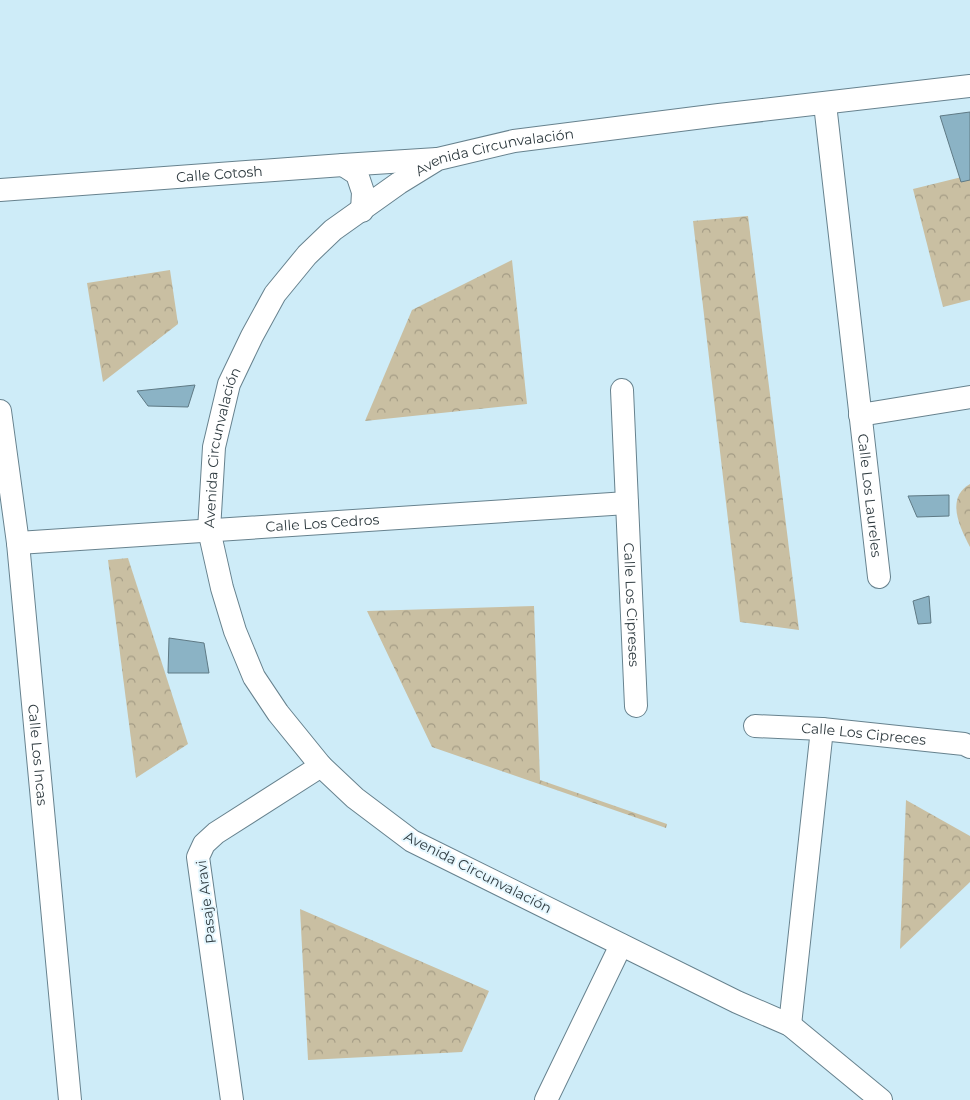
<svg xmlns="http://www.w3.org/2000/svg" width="970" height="1100" font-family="Montserrat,sans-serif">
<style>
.park{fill:url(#park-crowns)}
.building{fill:#8bb3c5;stroke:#5f7a85}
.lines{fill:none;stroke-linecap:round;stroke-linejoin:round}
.minor-casing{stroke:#67828e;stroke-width:24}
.minor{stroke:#fff;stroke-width:22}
.labels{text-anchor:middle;stroke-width:4;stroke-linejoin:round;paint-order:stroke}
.street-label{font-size:14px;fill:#2f3b40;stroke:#e5f7fe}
</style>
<defs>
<pattern id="park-crowns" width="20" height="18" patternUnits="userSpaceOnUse" patternTransform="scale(1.25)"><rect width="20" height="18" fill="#c9bfa2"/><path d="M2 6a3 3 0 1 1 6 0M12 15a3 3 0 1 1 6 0" fill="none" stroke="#a49c85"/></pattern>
</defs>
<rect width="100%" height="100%" fill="#ceecf8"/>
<g class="park">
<polygon points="970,175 970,300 943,307 913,189"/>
<polygon points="748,216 799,630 740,622 693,221"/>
<polygon points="512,260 527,404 365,421 412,310"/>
<polygon points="170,270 178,324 103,382 87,283"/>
<path d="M970 484V547C960 528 945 498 970 484Z"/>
<polygon points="128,558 188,744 136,778 108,560"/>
<polygon points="534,606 540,780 667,824 666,828 432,747 367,611"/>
<polygon points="906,800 970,836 970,882 900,949"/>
<polygon points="300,909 489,991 462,1052 308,1060"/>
</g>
<g class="building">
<polygon points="970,112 970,180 961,182 940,116"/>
<polygon points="195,385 188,407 148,406 137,391"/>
<polygon points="949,495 949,516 917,517 908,496"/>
<polygon points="929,596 931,623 918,624 913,601"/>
<polygon points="169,638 204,643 209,673 168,673"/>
</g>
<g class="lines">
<defs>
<g id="minor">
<path id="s1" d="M825 104 879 577"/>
<polyline points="343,165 357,174 363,192 362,211"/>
<path id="s2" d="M0 190 343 165 437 159"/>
<path id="s3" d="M622 390 636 706"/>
<path id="s4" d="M0 411 18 543 70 1100"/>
<polyline points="860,415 970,397"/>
<path id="s5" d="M18 543 627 503"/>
<path id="s6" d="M755 726 822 729 964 744 970 747"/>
<polyline points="790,1025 822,729"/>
<polyline points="232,1100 198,857 204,844 216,833 321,766"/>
<polyline points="546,1100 621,945"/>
<path id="s7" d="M881 1100 790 1025 737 1002 412 841 355 798 321 766 278 713 254 677 235 631 222 588 209 530 214 447 229 384 252 336 275 294 307 255 333 230 399 183 438 159 514 141 719 115 970 86"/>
</g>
</defs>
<use href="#minor" class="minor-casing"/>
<use href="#minor" class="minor"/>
</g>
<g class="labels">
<g class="street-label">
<text dy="5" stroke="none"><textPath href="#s7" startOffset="1441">Avenida Circunvalación</textPath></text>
<text dy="5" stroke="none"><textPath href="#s2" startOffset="220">Calle Cotosh</textPath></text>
<text dy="5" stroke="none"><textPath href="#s7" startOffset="1006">Avenida Circunvalación</textPath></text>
<text dy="5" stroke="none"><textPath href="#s1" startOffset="394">Calle Los Laureles</textPath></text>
<text dy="5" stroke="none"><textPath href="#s5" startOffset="305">Calle Los Cedros</textPath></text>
<text dy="5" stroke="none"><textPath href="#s3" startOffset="215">Calle Los Cipreses</textPath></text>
<text dy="5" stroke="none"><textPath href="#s6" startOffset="109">Calle Los Cipreces</textPath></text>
<text dy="5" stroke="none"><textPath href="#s4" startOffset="346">Calle Los Incas</textPath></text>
<text transform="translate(478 872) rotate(27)" y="5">Avenida Circunvalación</text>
<text transform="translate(206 902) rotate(-97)" y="5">Pasaje Aravi</text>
</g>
</g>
</svg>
